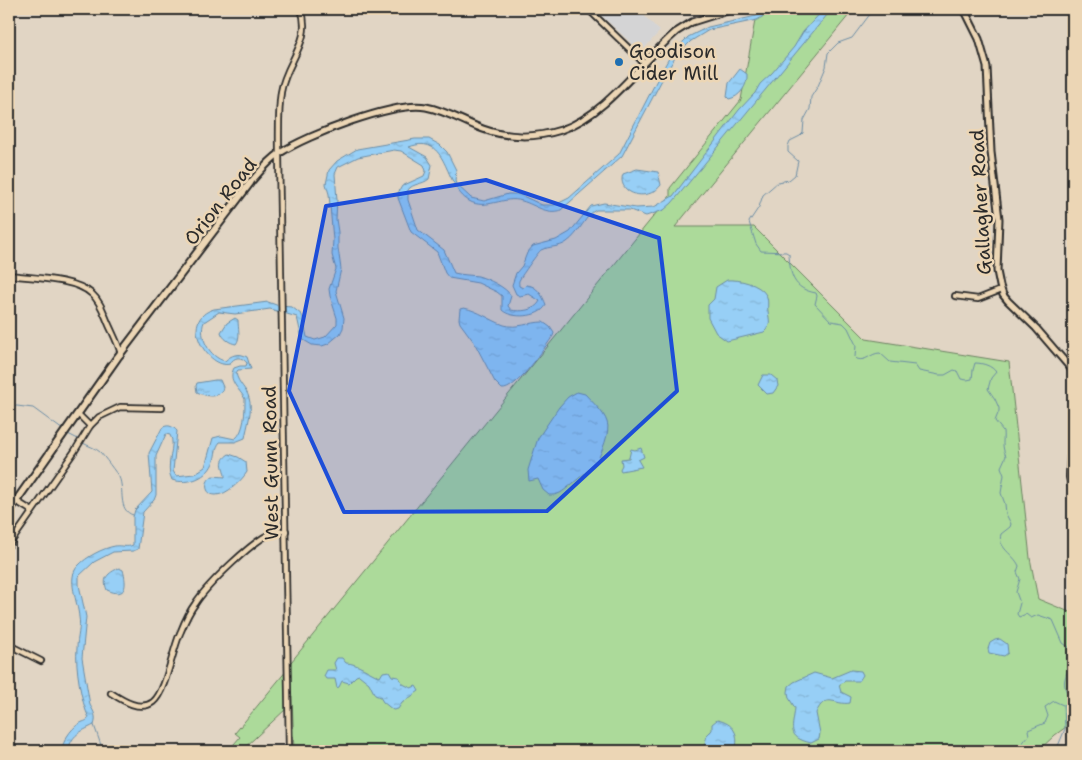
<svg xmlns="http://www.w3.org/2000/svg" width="1082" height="760" font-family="'Shantell Sans',sans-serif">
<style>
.built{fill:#d4d4d5}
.green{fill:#acda9a;stroke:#6c8262}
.water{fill:url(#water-ripples);stroke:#6c8da5}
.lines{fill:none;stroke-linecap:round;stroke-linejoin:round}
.stream{stroke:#6c8da5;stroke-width:1}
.minor-casing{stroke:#2b2b2b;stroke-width:8}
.tertiary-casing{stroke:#2b2b2b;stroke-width:9}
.secondary-casing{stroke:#2b2b2b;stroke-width:10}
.minor{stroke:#ecd6b5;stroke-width:4.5}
.tertiary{stroke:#ecd6b5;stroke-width:5}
.secondary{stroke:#ecd6b5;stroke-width:6}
.marked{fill:#1d4ed8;fill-opacity:0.2;stroke:#1d4ed8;stroke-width:4;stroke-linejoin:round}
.poi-dot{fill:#1f6fb2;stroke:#ecd6b5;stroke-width:2}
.labels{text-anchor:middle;stroke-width:5;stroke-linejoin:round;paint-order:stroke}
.poi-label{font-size:19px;fill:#2b2b2b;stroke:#ecd6b5;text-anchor:start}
.street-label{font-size:19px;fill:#2b2b2b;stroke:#ecd6b5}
</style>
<defs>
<pattern id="water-ripples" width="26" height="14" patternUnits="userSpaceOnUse" patternTransform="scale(1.25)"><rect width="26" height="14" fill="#97cff6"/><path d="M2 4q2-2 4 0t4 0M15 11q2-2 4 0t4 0" fill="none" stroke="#82b2d3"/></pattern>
</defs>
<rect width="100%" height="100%" fill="#e1d5c4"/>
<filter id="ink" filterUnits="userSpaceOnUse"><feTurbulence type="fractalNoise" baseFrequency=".02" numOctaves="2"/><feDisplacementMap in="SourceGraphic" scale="10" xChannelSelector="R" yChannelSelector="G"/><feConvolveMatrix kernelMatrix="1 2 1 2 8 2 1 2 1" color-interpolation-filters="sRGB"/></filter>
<g filter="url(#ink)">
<polygon class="built" points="594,9 637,9 660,31 641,52"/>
<polygon class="green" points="757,9 854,9 675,227 754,227 866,339 1009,362 1030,558 1038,599 1072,613 1073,616 1073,722 1055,735 1038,751 294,751 292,696 287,703 287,708 241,751 228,751 240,737 235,733 287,670 287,667 670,196 670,188 741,100"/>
<g class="water">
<path d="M770 9H776L757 20 709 30 691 41 676 56 664 76 622 156 561 210C546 215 536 205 522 201 504 195 486 211 469 201 443 186 449 132 409 147L427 157 432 165 429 179C422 185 413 183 408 190V200L418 230 444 250 454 273C462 275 470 275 478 276 488 279 506 287 511 296L508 306 511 310C520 312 535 311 540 301L529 294 520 296 516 294 512 285 516 273 522 266 527 253 533 246 556 240 570 232 591 206 604 203 636 208 654 207 673 196 739 110 755 93 760 84 772 73 794 47 803 32 824 9H832L672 203 664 210 646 216 630 210H596C587 213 579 234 567 242 559 248 549 246 541 250 539 251 521 276 520 279 518 282 519 282 519 286L523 288 526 285C537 285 543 296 546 305 540 318 511 319 502 310V296L497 292 478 283 449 278 445 273 437 252 411 232 398 198V193L402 186 424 176 426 171 424 165 401 151 394 150 358 157 338 167 335 174 337 200 336 219 338 232V248L341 269 336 291 344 318 343 328 340 334 328 344 322 346 312 345 302 339 297 317 270 309 235 314 219 312 204 322C198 336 210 358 225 361 231 355 239 352 247 357L251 369 238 370 236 373C238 384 247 389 249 398 253 410 247 426 245 438L235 442H220C215 448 216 454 214 460 209 478 188 485 172 480 164 465 177 445 170 435L166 434 156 456V495L154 500 143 512 138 549 133 551 113 552 94 562 79 576V585L86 617 82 658 90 705C94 712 97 717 94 725 80 732 72 734 68 751H61C63 742 70 729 79 724 83 721 86 722 89 718 81 702 75 666 77 648 77 638 81 627 79 617 78 602 66 578 78 566 86 557 103 548 115 546 121 545 127 548 133 545V517L135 510 152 492 149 453 162 428C167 424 173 426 177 431L173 471 176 476 194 474 205 467 213 438 221 436 235 439C245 431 245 411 245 399 239 388 227 381 234 368L240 366H246L247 363C242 356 234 356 230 364 209 370 177 320 214 309L268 302 279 306 292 307 302 315 307 337 315 340 325 337 337 324V318L330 296 329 289 336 269 332 255 333 240 329 194 326 184 329 170 337 161 357 149 415 139H429L440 145 447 152 456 170 455 181 456 184 471 198 484 201 508 194H516L523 196 542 205H555L569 198 619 154 660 74 672 53 688 37 708 27 756 16Z"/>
<path d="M740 69 747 74C748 85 740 97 729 99L727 97 729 83Z"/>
<path d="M637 169 658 172 661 185C647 204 616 193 623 174Z"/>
<path d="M727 280C739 279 760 284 766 295 769 300 767 306 768 311 769 320 772 325 764 332L727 341 716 333 708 318V305L714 299 716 287Z"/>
<path d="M464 308C479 311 490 320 504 325 517 329 530 322 543 322L550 327 554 333 553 336C545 347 516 391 502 389L495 382 474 342 460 323 459 319 460 309Z"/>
<path d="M235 318 238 320C238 328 241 338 236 344 230 343 223 339 221 332L227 323Z"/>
<polygon points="763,375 771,375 777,380 778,386 773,393 767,394 758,385"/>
<path d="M215 380H220L223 387 222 391C214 399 206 396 197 392L196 386 197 383Z"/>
<path d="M577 392 585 394C592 402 604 412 607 422 611 431 601 454 596 463 595 465 563 492 560 493 556 495 553 495 549 495L543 490 538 479 529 481 528 470 538 438 559 407 568 397Z"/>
<polygon points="641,448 644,457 638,460 642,467 621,471 620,469 622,465 621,459 629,458 631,449 635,450"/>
<path d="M229 454 238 457 246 462 247 472C242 480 227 495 216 495 204 495 204 480 213 476L225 477C225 468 217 462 229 454Z"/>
<path d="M119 568 123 570C127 585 127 599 107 590 102 578 108 573 119 568Z"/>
<polygon points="1000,639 1007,644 1008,653 1004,656 989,653 988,649 990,643 995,640"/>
<path d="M337 658H342L346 663C357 663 370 673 380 677L383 672 389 671 392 676 399 677 403 684 411 688 416 686 419 691 402 703 398 709 393 710 383 702 380 697 375 695 369 683 359 675 356 676 349 683 342 681 339 687 337 688 335 679H326L324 676 327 670H336L334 663Z"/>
<path d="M851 670 861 671 863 675 859 681H845L839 685 841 692 851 697 850 703C835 706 826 691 816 713L820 733 819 739 811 743C786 737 793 728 795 708L789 698 788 692 789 686 794 682 814 673 832 678Z"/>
<path d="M717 720C734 723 740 735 735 751H703L707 735 712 730V724Z"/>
</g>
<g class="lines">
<g class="stream">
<path d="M874 9 852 38 838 43 828 53 826 67 818 86 811 97 810 109 804 120 803 133 800 136 790 141 788 146V152L798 161 795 175 789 180 778 182 763 195 759 207 749 222 756 244 761 251 786 252 789 254C790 275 793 289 816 293L817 296 815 304 831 321 843 323 848 328 856 345 855 357 857 359C866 362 871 353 880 353L890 362 915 365 919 371 939 375H945L954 370 957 371 961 379 967 380 972 379 973 370 975 363C983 363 992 366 996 372L991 378 988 389 995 399 999 408V411L995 421 1003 431C1004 442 1001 445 1006 456L1001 467 1004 475 1001 493 1005 504 1006 514 1011 524 1010 527 1001 534C997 548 1014 554 1019 566L1017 572 1020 579 1016 592 1020 603 1017 614 1019 617 1026 614 1031 618 1038 615 1053 620 1063 643 1070 648 1067 658 1071 665C1063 678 1061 689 1073 699"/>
<polyline points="9,405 33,408 63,430"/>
<polyline points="68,434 80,440"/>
<path d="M83 443C88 446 96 448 100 452 103 455 117 474 119 477 125 490 117 510 133 515"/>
<polyline points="1065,722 1073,731"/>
<polyline points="94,725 103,751"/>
<polyline points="1005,751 1009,749 1020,746 1029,735 1028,730 1045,723 1048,716 1045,707 1054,701 1063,705 1073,704"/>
<polyline points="1056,751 1065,729 1064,706"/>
</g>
<defs>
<g id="minor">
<polyline points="588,9 644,63"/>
<polyline points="705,9 707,17"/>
<path d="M9 275C31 278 75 278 92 294 101 302 104 314 109 325 113 334 118 343 121 354"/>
<polyline points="955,296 978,299 1001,290"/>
<polyline points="78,414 90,426"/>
<polyline points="1073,437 1070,445 1070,455 1073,452"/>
<polyline points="1070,455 1069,477 1073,494"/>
<polyline points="16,501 32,511"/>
<polyline points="9,545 74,452 90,426 99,417 120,407 162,408"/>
<polyline points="9,645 41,661"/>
<path d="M111 693C122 700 140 712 153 702 166 692 173 647 181 631 185 621 189 612 195 604 207 585 254 539 274 532 278 531 282 531 286 531"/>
<path d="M289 751 279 154C279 134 278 112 281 92 286 61 313 41 301 9"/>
</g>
<g id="tertiary">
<polyline points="964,9 979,39 987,67 991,152 999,219 997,271 1000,286 1003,295 1008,301 1036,328 1073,371"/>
<path d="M250 183C259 173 268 161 280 153 307 135 395 101 426 107 447 111 464 122 483 129 508 138 536 138 561 130 607 114 640 63 676 32L692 22 733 9"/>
</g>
<polyline id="secondary" points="9,511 117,358 250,183"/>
</defs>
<use href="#minor" class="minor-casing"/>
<use href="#tertiary" class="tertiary-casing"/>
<use href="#secondary" class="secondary-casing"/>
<use href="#minor" class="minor"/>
<use href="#tertiary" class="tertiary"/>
<use href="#secondary" class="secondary"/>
</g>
</g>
<path class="marked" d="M486 180 659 238 677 391 547 511 344 512 289 391 326 206Z"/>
<circle class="poi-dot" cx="619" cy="62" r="5"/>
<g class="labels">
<g class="poi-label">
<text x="629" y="58">Goodison<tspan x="629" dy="22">Cider Mill</tspan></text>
</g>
<g class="street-label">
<text transform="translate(220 201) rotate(-52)" y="7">Orion Road</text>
<text transform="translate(980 202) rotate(-93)" y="7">Gallagher Road</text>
<text transform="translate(270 463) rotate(-91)" y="7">West Gunn Road</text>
</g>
</g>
<rect width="1082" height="760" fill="none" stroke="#ecd6b5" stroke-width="30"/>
<rect x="15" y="15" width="1052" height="730" fill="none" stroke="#2b2b2b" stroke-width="2" filter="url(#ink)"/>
</svg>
